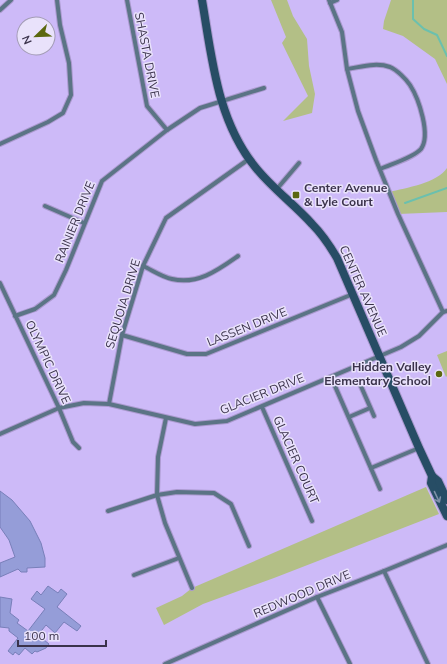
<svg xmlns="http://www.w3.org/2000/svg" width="447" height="664" font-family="Mulish,sans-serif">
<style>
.green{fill:#b3bf86}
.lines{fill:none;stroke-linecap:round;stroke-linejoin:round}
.stream{stroke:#6bc0ae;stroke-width:2}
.building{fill:#959dd8;stroke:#787fb9}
.street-casing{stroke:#aa99ce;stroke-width:6}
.secondary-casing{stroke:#aa99ce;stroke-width:10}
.street{stroke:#5b7485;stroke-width:4}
.secondary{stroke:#274d65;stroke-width:8}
.oneway{stroke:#7e90a8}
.poi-dot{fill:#5b680f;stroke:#e9e2fb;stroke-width:1.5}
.labels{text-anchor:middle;stroke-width:3;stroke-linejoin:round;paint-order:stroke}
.street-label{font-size:12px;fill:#3a324b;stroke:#e9e2fb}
.poi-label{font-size:12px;font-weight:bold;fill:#3a324b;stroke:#e9e2fb;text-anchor:start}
</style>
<rect width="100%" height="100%" fill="#cdbaf8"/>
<g class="green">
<polygon points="271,0 287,0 293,16 307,39 309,66 315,94 312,113 283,121 308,96 282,43 286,37"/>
<polygon points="391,0 447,0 447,84 435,59 403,36 383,29 384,21"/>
<path d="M447 168V212L398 214 389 192C406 188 437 183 447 168Z"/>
<polygon points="447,351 447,376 446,377 437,355"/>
<polygon points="426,487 439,514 274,578 203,604 164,625 156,608 182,596 192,588"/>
</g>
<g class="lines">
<g class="stream">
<polyline points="413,0 413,19 424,29 437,35 447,56"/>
<polyline points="405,203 447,188"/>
</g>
</g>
<g class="building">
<polygon points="0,491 12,500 30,521 41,543 45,558 45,567 27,568 27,572 21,572 18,569 0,577 0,563 15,557 9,540 0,527"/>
<polygon points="48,586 58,593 61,589 67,594 57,607 81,626 77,631 64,622 55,633 46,625 38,635 49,644 46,648 37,652 35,651 32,654 25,648 19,655 15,652 13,655 8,651 18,638 9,631 9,628 0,627 0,597 12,599 10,613 19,620 17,623 28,631 45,609 31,599 37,591 41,595"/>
</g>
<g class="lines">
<defs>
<g id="street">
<polyline points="127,0 147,106 167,130"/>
<polyline points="329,0 342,32 347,69 358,111 376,160 398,214 443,312"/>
<polyline points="330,3 337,0"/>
<polyline points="0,10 11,0"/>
<path d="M347 69C361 67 376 62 390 67 397 70 406 79 410 85 419 99 431 135 421 149 413 158 391 164 380 169"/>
<polyline points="0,144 48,122 63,113 71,95 69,63 60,25 57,0"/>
<polyline points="276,190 299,163"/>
<polyline points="45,206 84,223"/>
<path d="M143 266C152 270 162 277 172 279 198 285 218 270 238 256"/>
<polyline points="0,283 59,408 73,442 79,448"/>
<polyline points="15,316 35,309 54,295 66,270 102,181 167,130 200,108 264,88"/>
<polyline points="122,335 187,354 206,354 353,294"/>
<polyline points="331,377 380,489"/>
<polyline points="360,384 374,416"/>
<polyline points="109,404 122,335 143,266 166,218 249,159"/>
<polyline points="262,407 312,521"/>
<polyline points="349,417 370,408"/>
<polyline points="166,418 158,457 157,495 165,523 192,588"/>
<polyline points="0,434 59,408 84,403 109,404 195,424 227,421 401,347 419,336 443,312 447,311"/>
<polyline points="371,468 419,448"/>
<polyline points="108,511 157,495 177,492 214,493 231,504 249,546"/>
<polyline points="384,571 428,664"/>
<polyline points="134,575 179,558"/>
<polyline points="317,597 350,664"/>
<polyline points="165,664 317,597 384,571 447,545"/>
</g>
<g id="secondary">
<path d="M202 0C212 58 217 121 256 168 273 189 294 204 312 224 322 234 330 246 337 258L419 448 432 476 438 481 447 500"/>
<polyline points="432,476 431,483 447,516"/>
</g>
</defs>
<use href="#street" class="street-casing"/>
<use href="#secondary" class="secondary-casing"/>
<use href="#street" class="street"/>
<use href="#secondary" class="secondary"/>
</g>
<defs><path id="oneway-shaft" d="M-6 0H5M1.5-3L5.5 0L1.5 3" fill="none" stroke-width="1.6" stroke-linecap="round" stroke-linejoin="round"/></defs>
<use class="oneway" href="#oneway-shaft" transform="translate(437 497) rotate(65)"/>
<g class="poi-dot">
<rect x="292" y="191" width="8" height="8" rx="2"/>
<circle cx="439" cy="374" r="4"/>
</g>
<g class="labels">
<g class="street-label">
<text transform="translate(147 55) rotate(79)" y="4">SHASTA DRIVE</text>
<text transform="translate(75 222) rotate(-68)" y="4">RAINIER DRIVE</text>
<text transform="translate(363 291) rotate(66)" y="4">CENTER AVENUE</text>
<text transform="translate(123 304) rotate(-73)" y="4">SEQUOIA DRIVE</text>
<text transform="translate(247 327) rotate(-22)" y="4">LASSEN DRIVE</text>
<text transform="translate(48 362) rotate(65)" y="4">OLYMPIC DRIVE</text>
<text transform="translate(262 394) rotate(-22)" y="4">GLACIER DRIVE</text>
<text transform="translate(296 460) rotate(66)" y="4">GLACIER COURT</text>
<text transform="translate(302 594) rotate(-23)" y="4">REDWOOD DRIVE</text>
</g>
<g class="poi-label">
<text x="304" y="192">Center Avenue<tspan x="304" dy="14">&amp; Lyle Court</tspan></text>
<text x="431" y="371" text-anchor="end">Hidden Valley<tspan x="431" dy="14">Elementary School</tspan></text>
</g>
</g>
<g transform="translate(36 36) rotate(247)"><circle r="19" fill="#e9e2fb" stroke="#a39cb5"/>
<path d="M0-3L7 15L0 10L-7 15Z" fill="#5b680f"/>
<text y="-6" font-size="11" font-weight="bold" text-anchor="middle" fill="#3a324b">N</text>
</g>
<path d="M18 640v6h88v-6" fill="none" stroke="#3a324b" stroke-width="2"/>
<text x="24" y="640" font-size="12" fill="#3a324b" stroke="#e9e2fb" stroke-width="3" paint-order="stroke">100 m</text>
</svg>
